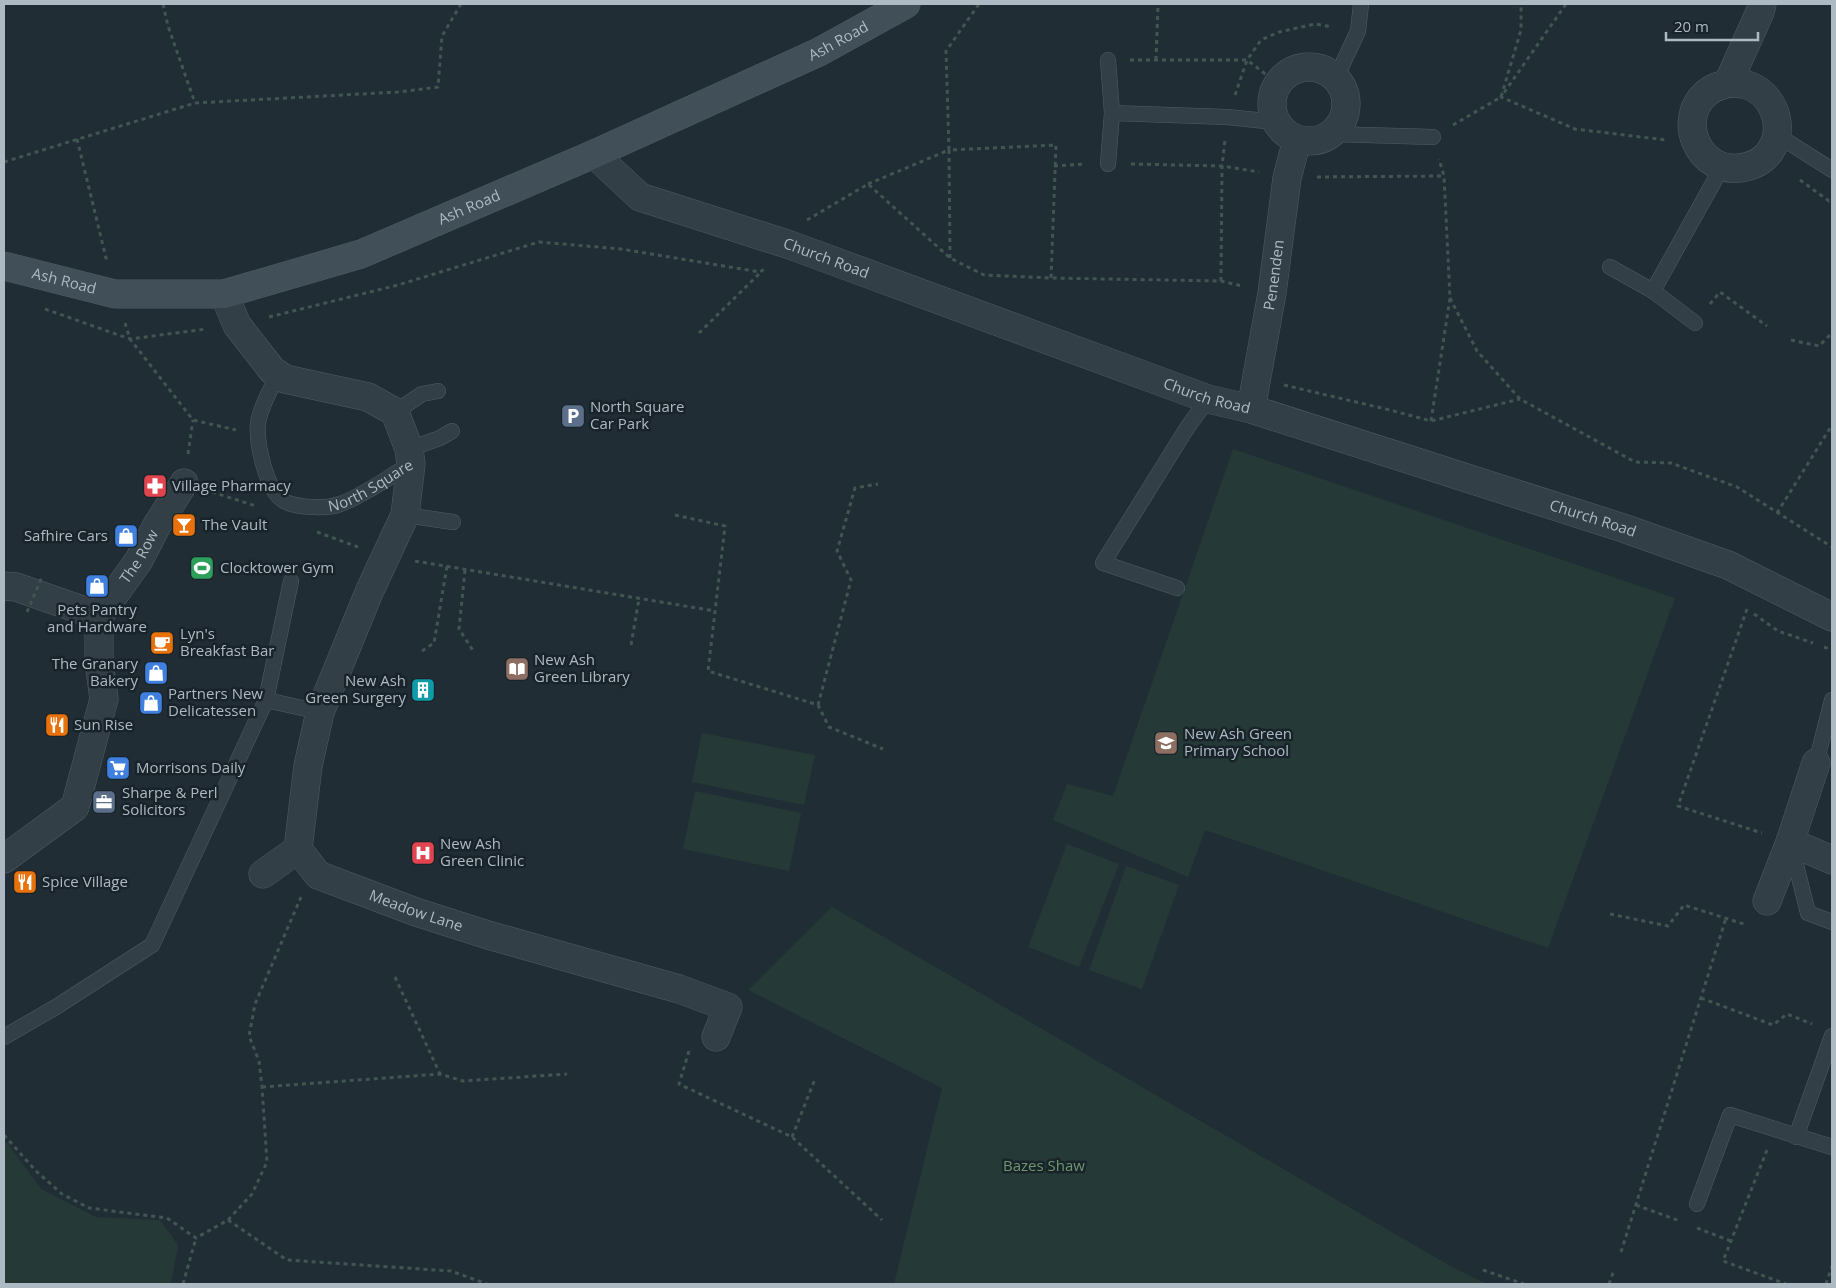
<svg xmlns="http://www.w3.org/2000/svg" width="1836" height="1288" font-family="'Open Sans',sans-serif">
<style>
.green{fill:#253a36}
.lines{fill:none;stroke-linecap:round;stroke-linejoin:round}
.lane-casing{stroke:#515c64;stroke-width:16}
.street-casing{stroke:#515c64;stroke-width:29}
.secondary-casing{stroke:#515c64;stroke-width:29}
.path{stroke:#415553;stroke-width:3;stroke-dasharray:4 4;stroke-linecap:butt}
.lane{stroke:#333f46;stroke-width:15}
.street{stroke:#333f46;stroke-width:28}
.secondary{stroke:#414f59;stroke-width:28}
.path-bridge{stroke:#415553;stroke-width:3;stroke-dasharray:4 4;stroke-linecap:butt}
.labels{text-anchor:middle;stroke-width:5;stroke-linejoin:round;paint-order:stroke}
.street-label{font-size:15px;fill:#adbac3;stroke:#19232a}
.poi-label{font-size:15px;fill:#adbac3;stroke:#19232a;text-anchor:start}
.park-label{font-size:15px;fill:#6e976f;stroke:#19232a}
</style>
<rect width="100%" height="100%" fill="#202d35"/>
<g class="green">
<polygon points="1233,449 1675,598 1548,948 1205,830 1188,877 1053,820 1067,784 1113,796"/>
<polygon points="702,733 815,755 804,805 692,782"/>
<polygon points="695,791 801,813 789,871 683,849"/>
<polygon points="1067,844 1119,864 1079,967 1028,947"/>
<polygon points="1126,866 1179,885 1142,989 1089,970"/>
<polygon points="832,907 1452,1267 1487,1284 894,1284 942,1088 748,990"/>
<polygon points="4,1141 8,1144 41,1189 96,1217 160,1220 178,1245 171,1284 4,1284"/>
</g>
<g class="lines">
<defs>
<g id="lane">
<polyline points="1108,60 1112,113 1108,164"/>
<polyline points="1336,78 1358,31 1361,4"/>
<polyline points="1112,113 1227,117 1276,122"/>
<polyline points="1331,134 1433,137"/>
<polyline points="1777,135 1832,170"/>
<polyline points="1610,267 1653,291 1695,323"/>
<polyline points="1653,291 1722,167"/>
<path id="s1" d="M272 370 275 380C269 393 260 408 258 423 256 442 266 491 284 501 296 508 328 509 340 504 365 495 388 477 411 464"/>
<polyline points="395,412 422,394 438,391"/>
<polyline points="409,449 440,438 452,431"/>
<polyline points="405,515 453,522"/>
<polyline points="1177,588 1103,563 1187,428 1208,399"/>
<polyline points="266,700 320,712"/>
<polyline points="1816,763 1832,700"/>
<polyline points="1791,845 1808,913 1832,922"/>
<polyline points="4,1037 56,1007 152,945 266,700 291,581"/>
<polyline points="1796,1137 1832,1036"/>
<polyline points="1697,1204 1730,1115 1832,1147"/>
</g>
<g id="street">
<circle cx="1309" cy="104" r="37"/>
<path d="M1728 83C1734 84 1742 83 1747 85 1773 93 1785 125 1772 148 1767 158 1756 165 1745 167 1697 178 1671 112 1714 88 1718 86 1724 85 1728 83L1760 12 1762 4"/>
<path id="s2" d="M594 154 640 197 790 245 1208 399 1251 409 1623 528 1728 565 1832 617"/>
<path id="s3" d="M224 294 237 325 272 370 285 379 368 397 395 412 409 449 411 464 405 515 370 590 320 712 308 766 298 849 318 875 416 912 488 935 679 989 728 1007 716 1037"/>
<path id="s4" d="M1251 409 1272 293 1287 178 1297 140"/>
<polyline points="4,586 16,587 99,616"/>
<polyline points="1790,842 1832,860"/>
<path id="s5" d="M4 859 75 807 104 699 99 662V616L139 560 157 525 184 483"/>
<polyline points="263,874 298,849"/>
<polyline points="1767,901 1790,842 1816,763"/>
</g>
<g id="secondary">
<path id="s6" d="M4 266 115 294H224L361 254 594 154 819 52 906 4"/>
</g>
</defs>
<use href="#lane" class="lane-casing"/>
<use href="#street" class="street-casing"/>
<use href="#secondary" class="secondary-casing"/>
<g class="path">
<polyline points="163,4 168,26 195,103"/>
<polyline points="1566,4 1501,97 1575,129 1666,140"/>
<polyline points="1130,60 1247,60 1277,83"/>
<polyline points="1156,60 1158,5"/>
<polyline points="1235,95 1247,60 1261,40 1279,32 1315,24 1333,27"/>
<polyline points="1453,125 1501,97 1521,30 1521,4"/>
<polyline points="77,139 107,262"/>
<polyline points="4,162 195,103 398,92 438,87 442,36 461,4"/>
<polyline points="1131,164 1222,166 1259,172"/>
<polyline points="1054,166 1085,164"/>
<polyline points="1317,177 1444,176"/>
<polyline points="1800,180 1829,201 1832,199"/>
<polyline points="868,184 949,150 946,51 979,4"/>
<polyline points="807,220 868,184 950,258 984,275 1051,278 1221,281 1242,286"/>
<polyline points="950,258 949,150 1056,145 1051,278"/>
<polyline points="1221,281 1222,166 1225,140"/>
<polyline points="1450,298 1477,351 1520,399 1635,462 1671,463 1737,487 1832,547"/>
<polyline points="1710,304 1720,292 1767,326"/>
<polyline points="45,309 130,339 206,329"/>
<polyline points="269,317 398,285 539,242 621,249 760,272 766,268"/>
<polyline points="125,323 130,339 193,420 236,430"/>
<polyline points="699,333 760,273"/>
<polyline points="1791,340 1819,346 1832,333"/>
<polyline points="1284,385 1390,410 1431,421 1520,399"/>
<polyline points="1431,421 1450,298 1444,176 1439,159"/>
<polyline points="188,454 193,420"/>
<polyline points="212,492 256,506"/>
<polyline points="1777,513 1832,425"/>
<polyline points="675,515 725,526 708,671 818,705 829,727 883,749"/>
<polyline points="317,532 358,547"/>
<polyline points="415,561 715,611"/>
<polyline points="465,570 459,629 474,652"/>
<polyline points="1747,609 1678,806 1762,833"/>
<polyline points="1754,614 1778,631 1813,643"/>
<polyline points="631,645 639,599"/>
<polyline points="1824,647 1832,650"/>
<polyline points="422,651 434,643 447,566"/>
<polyline points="818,705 851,580 837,551 855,488 878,484"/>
<polyline points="1610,914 1668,926 1684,905 1747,925"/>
<polyline points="395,977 440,1074"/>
<polyline points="1701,998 1773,1025 1787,1014 1812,1024"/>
<polyline points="689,1051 679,1084 792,1137 882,1220"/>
<polyline points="262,1087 440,1074 463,1081 567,1074"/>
<polyline points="4,1135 36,1171 62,1194 89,1208 167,1218 196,1238 228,1220 252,1194 267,1162 262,1087 259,1061 249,1036 255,1004 301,897"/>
<polyline points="792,1137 815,1079"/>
<polyline points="1767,1150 1723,1261 1786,1284"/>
<polyline points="1636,1205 1680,1221"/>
<polyline points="228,1220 287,1260 451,1271 487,1284"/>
<polyline points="1697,1228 1731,1241"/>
<polyline points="1621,1252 1726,918"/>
<polyline points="1483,1270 1524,1284"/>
<polyline points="183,1284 196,1238"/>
<polyline points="1609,1284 1614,1270"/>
<polyline points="1826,1284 1832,1266"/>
</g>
<use href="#lane" class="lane"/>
<use href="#street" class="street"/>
<use href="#secondary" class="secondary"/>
<polyline class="path-bridge" points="27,612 42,577"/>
</g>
<defs>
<symbol id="parking-square" viewBox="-11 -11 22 22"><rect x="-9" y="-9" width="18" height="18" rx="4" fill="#5c6f8a" stroke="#19232a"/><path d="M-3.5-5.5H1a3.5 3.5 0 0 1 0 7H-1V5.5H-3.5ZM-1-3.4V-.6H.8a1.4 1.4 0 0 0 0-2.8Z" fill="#fff"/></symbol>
<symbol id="pharmacy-square" viewBox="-11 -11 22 22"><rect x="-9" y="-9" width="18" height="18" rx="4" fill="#e0444e" stroke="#19232a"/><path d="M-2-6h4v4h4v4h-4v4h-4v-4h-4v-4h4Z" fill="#fff"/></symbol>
<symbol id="bar-square" viewBox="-11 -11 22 22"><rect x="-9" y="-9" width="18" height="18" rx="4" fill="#e8710a" stroke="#19232a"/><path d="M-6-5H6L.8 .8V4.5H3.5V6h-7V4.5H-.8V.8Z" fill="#fff"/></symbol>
<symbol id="shop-square" viewBox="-11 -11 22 22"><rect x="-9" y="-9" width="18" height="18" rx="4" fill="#3f7fe0" stroke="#19232a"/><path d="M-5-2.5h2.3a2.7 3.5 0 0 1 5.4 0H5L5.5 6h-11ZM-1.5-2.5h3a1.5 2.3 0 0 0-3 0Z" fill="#fff"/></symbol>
<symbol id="stadium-square" viewBox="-11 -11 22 22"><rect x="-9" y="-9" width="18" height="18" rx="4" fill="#2e9e5b" stroke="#19232a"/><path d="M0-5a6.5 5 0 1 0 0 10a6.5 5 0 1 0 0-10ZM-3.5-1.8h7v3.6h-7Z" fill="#fff"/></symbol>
<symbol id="cafe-square" viewBox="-11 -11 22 22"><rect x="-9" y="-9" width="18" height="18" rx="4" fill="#e8710a" stroke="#19232a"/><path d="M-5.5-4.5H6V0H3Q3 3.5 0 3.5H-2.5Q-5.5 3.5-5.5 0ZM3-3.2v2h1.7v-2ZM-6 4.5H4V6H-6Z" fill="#fff"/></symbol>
<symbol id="library-square" viewBox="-11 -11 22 22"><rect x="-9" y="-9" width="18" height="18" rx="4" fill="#8d6e63" stroke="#19232a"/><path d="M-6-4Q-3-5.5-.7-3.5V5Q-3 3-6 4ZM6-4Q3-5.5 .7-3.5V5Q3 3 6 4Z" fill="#fff"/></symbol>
<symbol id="building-square" viewBox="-11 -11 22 22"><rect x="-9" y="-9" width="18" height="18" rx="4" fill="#0f9aa8" stroke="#19232a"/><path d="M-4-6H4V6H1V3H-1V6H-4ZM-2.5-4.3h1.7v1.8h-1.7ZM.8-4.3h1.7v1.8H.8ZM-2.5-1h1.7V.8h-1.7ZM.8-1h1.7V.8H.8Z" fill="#fff"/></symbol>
<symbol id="restaurant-square" viewBox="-11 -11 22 22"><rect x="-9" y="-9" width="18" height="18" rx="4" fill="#e8710a" stroke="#19232a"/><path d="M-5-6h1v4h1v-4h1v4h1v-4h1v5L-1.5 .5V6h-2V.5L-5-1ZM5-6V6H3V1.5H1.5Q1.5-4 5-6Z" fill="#fff"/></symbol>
<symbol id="school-square" viewBox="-11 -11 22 22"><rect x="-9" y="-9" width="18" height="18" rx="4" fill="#8d6e63" stroke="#19232a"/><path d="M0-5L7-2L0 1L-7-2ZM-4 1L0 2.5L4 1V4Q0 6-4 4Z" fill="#fff"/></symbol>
<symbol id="supermarket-square" viewBox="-11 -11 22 22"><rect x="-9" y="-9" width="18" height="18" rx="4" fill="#3f7fe0" stroke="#19232a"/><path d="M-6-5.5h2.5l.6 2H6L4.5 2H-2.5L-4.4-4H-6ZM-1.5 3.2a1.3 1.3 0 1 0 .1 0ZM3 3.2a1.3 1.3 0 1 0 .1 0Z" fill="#fff"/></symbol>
<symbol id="office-square" viewBox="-11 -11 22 22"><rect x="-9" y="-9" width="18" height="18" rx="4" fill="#5c6f8a" stroke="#19232a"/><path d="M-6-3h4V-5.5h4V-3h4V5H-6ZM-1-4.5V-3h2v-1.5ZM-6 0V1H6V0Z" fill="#fff"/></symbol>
<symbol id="hospital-square" viewBox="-11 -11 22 22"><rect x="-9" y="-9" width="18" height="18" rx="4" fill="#e0444e" stroke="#19232a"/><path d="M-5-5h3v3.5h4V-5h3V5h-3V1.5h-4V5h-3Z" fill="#fff"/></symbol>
</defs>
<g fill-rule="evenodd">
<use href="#parking-square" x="559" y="402" width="28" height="28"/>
<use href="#pharmacy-square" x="141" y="472" width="28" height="28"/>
<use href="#bar-square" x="170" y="511" width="28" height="28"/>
<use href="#shop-square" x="112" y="522" width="28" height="28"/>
<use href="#stadium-square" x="188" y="554" width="28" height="28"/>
<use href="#shop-square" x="83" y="572" width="28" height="28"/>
<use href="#cafe-square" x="148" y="629" width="28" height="28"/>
<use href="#library-square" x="503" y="655" width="28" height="28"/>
<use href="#shop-square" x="142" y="659" width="28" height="28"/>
<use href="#building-square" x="409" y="676" width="28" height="28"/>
<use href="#shop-square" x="137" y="689" width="28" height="28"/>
<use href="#restaurant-square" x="43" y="711" width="28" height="28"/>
<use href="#school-square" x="1152" y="729" width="28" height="28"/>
<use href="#supermarket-square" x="104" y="754" width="28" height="28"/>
<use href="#office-square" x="90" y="788" width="28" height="28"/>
<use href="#hospital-square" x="409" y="839" width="28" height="28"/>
<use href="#restaurant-square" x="11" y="868" width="28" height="28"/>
</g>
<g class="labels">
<g class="street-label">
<text dy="5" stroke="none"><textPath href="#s6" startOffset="889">Ash Road</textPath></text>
<text dy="5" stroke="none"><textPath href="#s6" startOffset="484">Ash Road</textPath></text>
<text dy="5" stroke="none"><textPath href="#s2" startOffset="259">Church Road</textPath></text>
<text dy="5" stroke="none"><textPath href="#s4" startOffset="136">Penenden</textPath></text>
<text dy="5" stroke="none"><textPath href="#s6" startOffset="62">Ash Road</textPath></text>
<text dy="5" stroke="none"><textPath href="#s2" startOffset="664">Church Road</textPath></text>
<text dy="5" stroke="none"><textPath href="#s1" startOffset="234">North Square</textPath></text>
<text dy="5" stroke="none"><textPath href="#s2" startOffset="1069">Church Road</textPath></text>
<text dy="5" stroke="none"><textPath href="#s5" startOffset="355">The Row</textPath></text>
<text dy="5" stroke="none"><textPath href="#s3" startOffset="819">Meadow Lane</textPath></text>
</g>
<g class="poi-label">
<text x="590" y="412">North Square<tspan x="590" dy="17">Car Park</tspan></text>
<text x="172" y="491">Village Pharmacy</text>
<text x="202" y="530">The Vault</text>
<text x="108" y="541" text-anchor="end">Safhire Cars</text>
<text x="220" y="573">Clocktower Gym</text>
<text x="97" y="615" text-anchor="middle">Pets Pantry<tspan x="97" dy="17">and Hardware</tspan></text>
<text x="180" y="639">Lyn's<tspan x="180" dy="17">Breakfast Bar</tspan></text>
<text x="534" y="665">New Ash<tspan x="534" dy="17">Green Library</tspan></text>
<text x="138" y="669" text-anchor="end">The Granary<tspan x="138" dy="17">Bakery</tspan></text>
<text x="406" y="686" text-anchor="end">New Ash<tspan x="406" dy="17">Green Surgery</tspan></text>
<text x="168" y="699">Partners New<tspan x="168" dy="17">Delicatessen</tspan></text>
<text x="74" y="730">Sun Rise</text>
<text x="1184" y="739">New Ash Green<tspan x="1184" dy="17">Primary School</tspan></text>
<text x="136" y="773">Morrisons Daily</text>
<text x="122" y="798">Sharpe &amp; Perl<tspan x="122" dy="17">Solicitors</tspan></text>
<text x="440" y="849">New Ash<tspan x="440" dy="17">Green Clinic</tspan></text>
<text x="42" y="887">Spice Village</text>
</g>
<g class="park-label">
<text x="1044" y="1171">Bazes Shaw</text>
</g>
</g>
<rect width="1836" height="1288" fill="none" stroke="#adbac3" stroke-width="10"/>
<path d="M1666 32v8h92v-8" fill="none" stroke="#adbac3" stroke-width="2.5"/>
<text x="1674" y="32" font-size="15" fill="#adbac3" stroke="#19232a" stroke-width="4" paint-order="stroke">20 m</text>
</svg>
